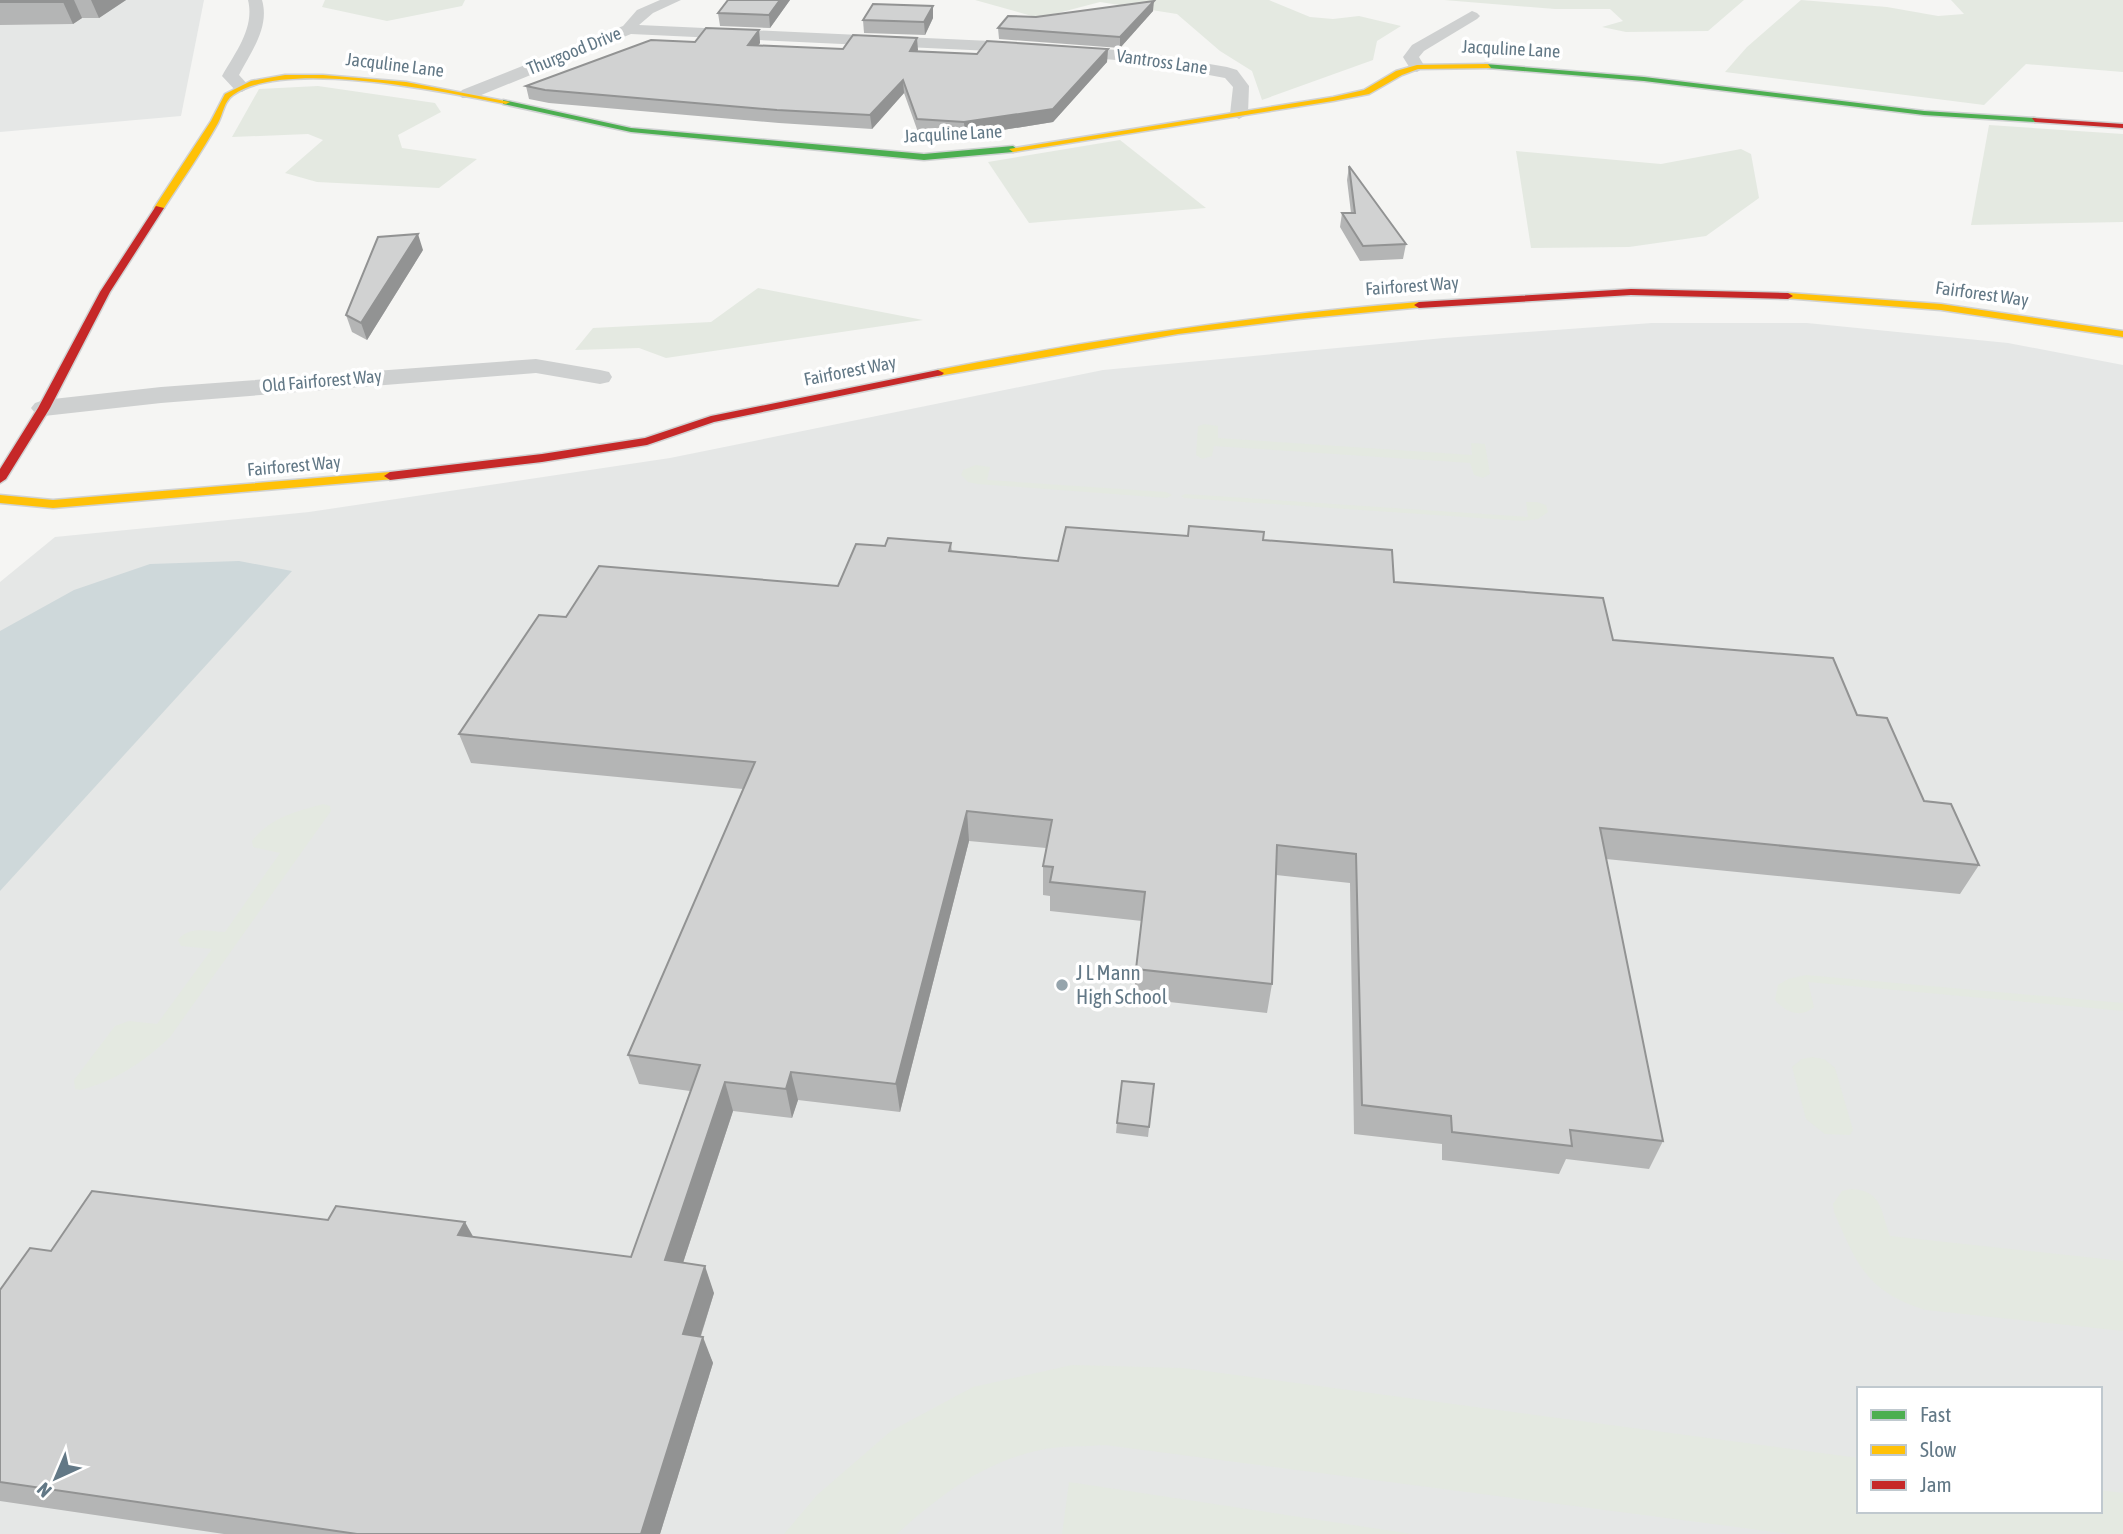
<svg xmlns="http://www.w3.org/2000/svg" width="2123" height="1534" font-family="'Asap Condensed',sans-serif">
<style>
.built{fill:#e5e7e6;fill-rule:evenodd}
.green{fill:#e4e9e1}
.water{fill:#ced8da}
.lines{fill:none;stroke-linecap:round;stroke-linejoin:round}
.fast-casing{stroke:#d0d2d3;stroke-width:3}
.slow-casing{stroke:#d0d2d3;stroke-width:3}
.jam-casing{stroke:#d0d2d3;stroke-width:3}
.street{fill:#ced0d0;fill-rule:evenodd}
.fast{fill:#4caf50;fill-rule:evenodd}
.slow{fill:#ffc107;fill-rule:evenodd}
.jam{fill:#c62828;fill-rule:evenodd}
.wall{fill:#b4b5b5}
.shaded-wall{fill:#929393}
.building{fill:#d1d2d2;stroke:#929393;stroke-width:2}
.poi-dot{fill:#95a4ac;stroke:#fff;stroke-width:2.5}
.labels{text-anchor:middle;stroke-width:7;stroke-linejoin:round;paint-order:stroke}
.far-street-label{font-size:18px;fill:#627886;stroke:#fff}
.poi-label{font-size:21px;fill:#627886;stroke:#fff;text-anchor:start}
</style>
<rect width="100%" height="100%" fill="#f5f5f3"/>
<g class="built">
<polygon points="0,0 204,0 181,116 0,132"/>
<path d="M1652 323H1807L2008 343 2123 365V1534H0V582L55 537 309 512 670 458 1103 370 1444 338ZM1859 1389H2100V1511H1859Z"/>
</g>
<g class="green">
<polygon points="325,0 465,0 462,6 387,21 322,7"/>
<polygon points="975,0 1269,0 1310,17 1333,19 1359,16 1401,26 1377,41 1373,60 1262,100 1252,71 1220,51 1177,14 1100,2 1039,18"/>
<polygon points="1444,0 1744,0 1708,31 1626,32 1602,27 1623,21 1610,9 1555,9"/>
<polygon points="1801,0 1887,7 1938,16 1964,14 1951,0 2123,0 2123,72 2026,64 1984,105 1725,72 1747,47"/>
<polygon points="318,86 435,103 441,112 398,135 402,148 477,159 439,188 317,182 285,173 323,140 308,134 232,137 259,89"/>
<polygon points="1989,125 2123,134 2123,222 1971,225"/>
<polygon points="1120,140 1206,208 1029,223 988,162"/>
<polygon points="1741,149 1751,154 1759,198 1706,236 1629,247 1531,248 1516,151 1661,164"/>
<polygon points="758,288 923,320 666,358 639,348 575,350 593,328 711,322"/>
<polygon points="1204,424 1218,426 1218,438 1472,455 1471,443 1485,444 1490,474 1483,478 1474,475 1470,463 1214,446 1212,456 1202,459 1196,455 1198,426"/>
<polygon points="976,465 990,467 987,480 1166,492 1172,495 1167,498 977,484 968,482 961,475 963,470"/>
<polygon points="1185,494 1528,517 1526,502 1537,502 1546,505 1548,512 1538,519 1523,521 1184,498 1181,496"/>
<path d="M323 804 330 806 331 811 170 1037C144 1062 115 1081 80 1090L75 1089 74 1080 115 1026 129 1021 157 1024 212 949 181 946 178 940C190 925 208 932 225 932L280 853 253 847 252 841C271 817 295 812 323 804Z"/>
<path d="M1806 975 2123 1003V1011L1808 982 1814 1007C1801 1019 1785 1012 1775 1000L1778 985 1788 979Z"/>
<polygon points="1812,1057 1824,1059 1835,1068 1853,1130 1850,1135 1825,1134 1806,1119 1792,1067 1802,1059"/>
<path d="M1851 1189C1883 1191 1880 1210 1890 1236L2123 1261V1331L1926 1310C1867 1292 1857 1265 1834 1212L1833 1204 1842 1191Z"/>
<path d="M1072 1365 1183 1368 1859 1458V1511H2100V1490L2123 1493V1534H1790L1105 1445C1084 1447 1061 1445 1040 1450 982 1463 940 1495 897 1534H784L817 1495 891 1431 973 1387Z"/>
<polygon points="1069,1482 1412,1534 1062,1534"/>
</g>
<polygon class="water" points="239,561 292,571 0,891 0,631 74,590 150,564"/>
<g class="lines">
<defs>
<g id="fast">
<polygon points="1485,64 1644,77 1924,111 2035,118 2039,120 2035,122 1924,115 1644,81 1488,68"/>
<polygon points="503,100 631,128 924,154 1013,146 1017,149 1013,152 924,160 631,132 503,104"/>
</g>
<g id="slow">
<polygon points="1488,64 1491,68 1418,69 1402,75 1369,94 1333,101 1013,152 1009,149 1333,97 1364,90 1396,71 1417,65"/>
<path d="M285 75H323L406 82 510 102 506 104C445 92 285 58 233 95 224 101 223 114 218 123 202 152 182 180 164 208L156 210 154 208 211 121 225 94 251 81Z"/>
<polygon points="1788,293 1941,304 2123,331 2123,337 1941,310 1784,298 1784,294"/>
<path d="M1419 302 1424 305 1423 307 1298 319 1178 334 938 376 932 373 938 370C1097 339 1257 315 1419 302Z"/>
<polygon points="390,472 394,473 394,479 53,508 0,503 0,495 53,500"/>
</g>
<g id="jam">
<polygon points="2032,118 2123,124 2123,128 2035,122"/>
<polygon points="156,206 164,208 110,292 50,408 6,479 0,483 0,469 38,408 100,292"/>
<polygon points="1631,289 1788,293 1793,296 1788,299 1631,295 1419,308 1414,305 1419,302"/>
<polygon points="938,370 944,373 942,375 714,422 647,445 542,462 390,480 384,476 390,472 542,454 645,438 711,416"/>
</g>
</defs>
<use href="#fast" class="fast-casing"/>
<use href="#slow" class="slow-casing"/>
<use href="#jam" class="jam-casing"/>
<g class="street">
<path d="M248 0H262C270 27 251 52 239 75L250 87 242 92 236 91 222 76C235 53 255 28 248 0Z"/>
<polygon points="660,0 681,0 653,13 639,25 1035,43 1139,52 1227,67 1237,70 1249,86 1248,114 1239,119 1230,114 1233,87 1225,78 1139,62 1035,53 631,34 474,98 462,98 459,94 462,90 623,26 637,10"/>
<polygon points="1472,11 1477,13 1480,16 1477,19 1424,51 1419,57 1425,67 1417,72 1411,70 1403,57 1412,45"/>
<polygon points="536,359 600,370 609,372 612,377 609,382 600,384 536,373 161,403 44,416 35,413 31,408 35,403 44,400 161,387"/>
</g>
<use href="#fast" class="fast"/>
<use href="#slow" class="slow"/>
<use href="#jam" class="jam"/>
</g>
<g class="wall">
<polygon points="0,0 126,0 99,18 82,18 73,24 0,25"/>
<polygon points="790,0 770,28 720,26 718,13"/>
<polygon points="933,6 933,18 925,35 864,33 863,20"/>
<polygon points="1153,11 1120,48 999,39 998,28 1036,17"/>
<polygon points="759,30 760,43 758,45 843,49 917,38 917,51 977,54 1108,49 1107,62 1053,122 965,136 918,132 904,93 872,129 779,123 549,103 529,99 526,86 695,42"/>
<polygon points="1349,166 1406,244 1403,259 1360,261 1340,227 1342,213 1351,213 1347,180"/>
<polygon points="423,250 367,340 352,332 346,315"/>
<polygon points="1188,536 1263,540 1394,582 1613,640 1857,715 1924,801 1979,865 1960,894 1606,859 1663,1141 1649,1169 1566,1159 1559,1174 1442,1160 1442,1144 1354,1134 1350,883 1276,875 1272,984 1267,1013 1134,998 1136,969 1142,921 1050,911 1050,896 1043,895 1043,866 1046,848 969,841 900,1112 798,1100 792,1118 733,1111 683,1263 714,1293 701,1336 713,1363 660,1534 224,1534 0,1501 0,1290 51,1251 328,1220 631,1257 690,1091 639,1084 628,1055 743,789 471,763 459,734 566,617 838,586 885,546 951,543 952,552 1058,561"/>
<polygon points="1154,1084 1148,1137 1116,1133 1117,1123"/>
</g>
<g class="shaded-wall">
<polygon points="66,0 74,0 82,18 73,24 63,2"/>
<polygon points="91,0 126,0 99,18"/>
<polygon points="780,0 790,0 770,28 769,15"/>
<polygon points="1154,1 1153,11 1120,48 1120,37"/>
<polygon points="933,6 933,18 925,35 924,22"/>
<polygon points="759,30 760,43 750,57 748,45"/>
<polygon points="917,38 918,50 911,63 910,51"/>
<polygon points="1108,49 1107,62 1053,122 965,136 964,122"/>
<polygon points="903,80 904,93 872,129 870,115"/>
<polygon points="418,234 423,250 367,340 361,323"/>
<polygon points="967,811 969,841 900,1112 896,1084"/>
<polygon points="791,1072 798,1100 792,1118 786,1089"/>
<polygon points="725,1082 733,1111 675,1287 665,1260"/>
<polygon points="465,1222 480,1249 458,1235"/>
<polygon points="705,1266 714,1293 693,1360 683,1334"/>
<polygon points="703,1337 713,1363 660,1534 641,1534"/>
</g>
<g class="building">
<polygon points="0,0 66,0 63,2 0,2"/>
<polygon points="728,0 780,0 769,15 718,13"/>
<polygon points="1154,1 1120,37 998,28 1008,16 1036,17"/>
<polygon points="873,4 933,6 924,22 863,20"/>
<polygon points="706,28 759,30 748,45 843,49 853,35 917,38 910,51 977,54 987,41 1108,49 1053,109 964,122 917,119 903,80 870,115 777,110 545,90 526,86 651,40 695,42"/>
<polygon points="1349,166 1406,244 1363,246 1342,213 1355,213"/>
<polygon points="418,234 361,323 346,315 378,237"/>
<polygon points="1189,526 1264,532 1263,540 1392,550 1394,582 1603,598 1613,640 1833,658 1857,715 1887,718 1924,801 1951,804 1979,865 1600,828 1663,1141 1570,1130 1572,1146 1452,1132 1451,1116 1362,1105 1356,854 1277,845 1272,984 1136,969 1145,892 1050,882 1053,867 1043,866 1052,820 967,811 896,1084 791,1072 786,1089 725,1082 665,1260 705,1266 683,1334 703,1337 641,1534 357,1534 0,1482 0,1290 30,1248 51,1251 92,1191 328,1220 336,1206 465,1222 458,1235 631,1257 700,1065 628,1055 755,762 459,734 539,615 566,617 599,566 838,586 856,544 885,546 888,538 951,543 949,551 1058,561 1066,527 1188,536"/>
<polygon points="1122,1081 1154,1084 1149,1127 1117,1123"/>
</g>
<circle class="poi-dot" cx="1062" cy="985" r="7"/>
<g class="labels">
<g class="far-street-label">
<text transform="translate(1511 49) rotate(3)" y="6">Jacquline Lane</text>
<text transform="translate(574 51) rotate(-22)" y="6">Thurgood Drive</text>
<text transform="translate(1162 62) rotate(8)" y="6">Vantross Lane</text>
<text transform="translate(395 65) rotate(7)" y="6">Jacquline Lane</text>
<text transform="translate(953 134) rotate(-3)" y="6">Jacquline Lane</text>
<text transform="translate(1412 286) rotate(-4)" y="6">Fairforest Way</text>
<text transform="translate(1982 294) rotate(8)" y="6">Fairforest Way</text>
<text transform="translate(850 371) rotate(-11)" y="6">Fairforest Way</text>
<text transform="translate(322 381) rotate(-5)" y="6">Old Fairforest Way</text>
<text transform="translate(294 466) rotate(-5)" y="6">Fairforest Way</text>
</g>
<g class="poi-label">
<text x="1076" y="980">J L Mann<tspan x="1076" dy="24">High School</tspan></text>
</g>
</g>
<rect x="1857" y="1387" width="245" height="126" fill="#ffffff" stroke="#c0c9cf" stroke-width="2"/>
<rect x="1871" y="1410" width="35" height="10" fill="#4caf50" stroke="#c0c9cf" stroke-width="2"/>
<text x="1920" y="1422" font-size="21" fill="#627886">Fast</text>
<rect x="1871" y="1445" width="35" height="10" fill="#ffc107" stroke="#c0c9cf" stroke-width="2"/>
<text x="1920" y="1457" font-size="21" fill="#627886">Slow</text>
<rect x="1871" y="1480" width="35" height="10" fill="#c62828" stroke="#c0c9cf" stroke-width="2"/>
<text x="1920" y="1492" font-size="21" fill="#627886">Jam</text>
<g transform="translate(56 1478) rotate(224)" stroke="#ffffff" stroke-width="5" paint-order="stroke">
<path d="M0-5L12 26L0 18L-12 26Z" fill="#627886"/>
<text y="-10" font-size="19" font-weight="bold" text-anchor="middle" fill="#627886">N</text>
</g>
</svg>
